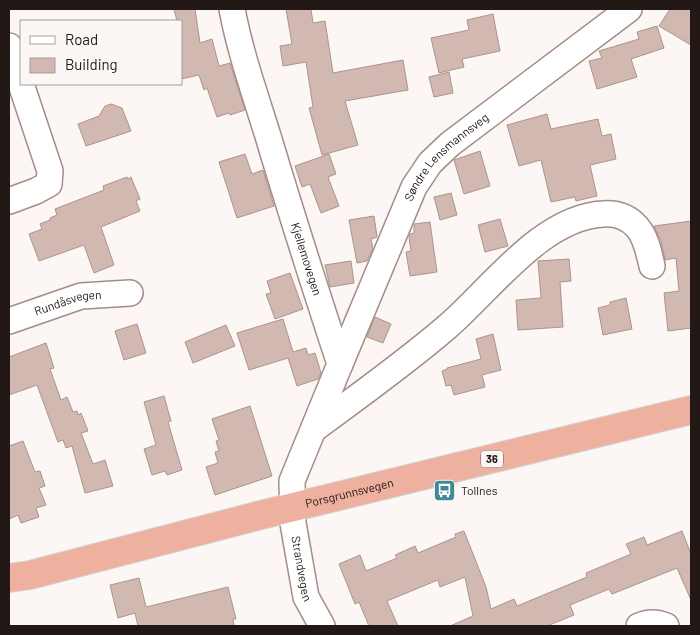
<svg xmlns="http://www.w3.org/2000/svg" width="700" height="635" font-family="Barlow,sans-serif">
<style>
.building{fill:#d1b8b1;stroke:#ac948d}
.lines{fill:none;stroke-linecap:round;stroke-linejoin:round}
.minor-casing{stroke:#a48d86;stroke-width:28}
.trunk-casing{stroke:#d3d1d0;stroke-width:30}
.minor{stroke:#fff;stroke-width:25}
.trunk{stroke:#eeb09f;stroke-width:28}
.labels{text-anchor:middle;stroke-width:4;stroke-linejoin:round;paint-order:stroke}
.shield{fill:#fcf6f5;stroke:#635b59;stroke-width:1}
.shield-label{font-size:11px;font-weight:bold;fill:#221916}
.street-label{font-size:12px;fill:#221916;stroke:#fcf6f5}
.poi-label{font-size:12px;fill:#221916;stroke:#fcf6f5;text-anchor:start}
</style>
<rect width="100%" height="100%" fill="#fcf6f5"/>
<g class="building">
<polygon points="174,9 195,9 200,43 212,39 219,66 230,63 245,110 230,115 229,113 217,117 207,88 204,90 199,75 181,79 181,21 177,21"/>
<polygon points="286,9 311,9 313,23 325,21 333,73 403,60 408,90 345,101 358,145 322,155 309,108 313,107 306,62 283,66 280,46 292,44"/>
<polygon points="670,9 691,9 691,45 659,26"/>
<polygon points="493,14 500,51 462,59 464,67 439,73 431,38 469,30 467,20"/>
<polygon points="657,26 664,48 631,59 637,77 597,89 589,61 602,58 599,51 639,39 637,32"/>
<polygon points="449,72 453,93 434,97 429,77"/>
<polygon points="111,104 122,108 131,131 86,146 78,124 99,116 105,106"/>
<polygon points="547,114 551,129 598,119 602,136 611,134 616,159 590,165 597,196 576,201 575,197 551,202 541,160 519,166 507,125"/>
<polygon points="480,151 490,186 464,194 454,160"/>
<polygon points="245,154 252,174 263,170 274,206 237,218 219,162"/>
<polygon points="329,154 336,174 328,177 339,206 321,213 310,184 302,187 295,166"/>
<polygon points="127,177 128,179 131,177 140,199 136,201 140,211 101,227 114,265 94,273 84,245 39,261 29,234 42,229 40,224 50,220 50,218 57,215 55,209 104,190 103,186"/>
<polygon points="451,193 457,215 440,220 434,197"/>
<polygon points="374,216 377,237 371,239 373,249 367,261 357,263 349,220"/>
<polygon points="500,219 508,246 485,252 478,225"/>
<polygon points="691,221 691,328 668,331 664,293 679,291 676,258 665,260 661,241 654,226"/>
<polygon points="430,222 437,272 410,276 406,252 411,251 409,237 410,234 414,233 414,224"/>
<polygon points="569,259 571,281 560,282 563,327 518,330 516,300 541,298 538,261"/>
<polygon points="351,261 354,283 330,287 325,265"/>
<polygon points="290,273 303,309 275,319 266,294 271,293 267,281"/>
<polygon points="626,298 632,329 603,335 598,308 610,305 610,302"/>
<polygon points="375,317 391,324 383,343 367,337"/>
<polygon points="283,319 293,352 306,348 308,355 315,353 321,373 318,379 297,386 288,358 249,370 237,333"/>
<polygon points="137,324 146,353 124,360 115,331"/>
<polygon points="226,325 235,346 193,363 185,342"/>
<polygon points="493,334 501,370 482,375 485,387 454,395 451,385 446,386 442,371 447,369 447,368 481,359 476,339"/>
<polygon points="46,343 54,368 50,369 61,400 67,397 73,412 77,411 78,415 81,413 88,431 81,433 93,464 105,460 113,486 85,493 72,446 66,448 63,440 58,442 37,385 9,395 9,357"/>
<polygon points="164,396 171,421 168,422 182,470 167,475 165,471 152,475 144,449 156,445 144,402"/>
<polygon points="250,406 272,476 215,495 206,467 218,463 215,452 219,451 216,441 219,440 212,419"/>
<polygon points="23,441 35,472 40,471 45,486 39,488 46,505 36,508 39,517 21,523 18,515 9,519 9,446"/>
<polygon points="464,531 486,587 491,609 514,599 517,606 587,577 586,573 631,554 626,544 644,537 647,545 682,531 691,554 691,600 677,568 612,594 609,589 570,605 574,615 547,626 450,626 473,616 465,577 440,587 438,580 387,601 398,626 369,626 359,602 355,604 339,564 360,555 366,571 397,558 395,555 415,546 418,553 456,537 455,534"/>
<polygon points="139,578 146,607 228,587 236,619 233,619 234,626 138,626 135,613 118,618 110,585"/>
</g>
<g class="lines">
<defs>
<g id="minor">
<path id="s1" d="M232 9C240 52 255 94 268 136 291 213 315 288 340 364L292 481 293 523 306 597 322 626"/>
<polyline points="9,46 21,83"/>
<polyline points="9,201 36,191 49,184 50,171 21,84"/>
<path id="s2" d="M9 321 81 296 130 293"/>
<path id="s3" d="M340 364 414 187 430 163 450 144 629 9"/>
<path d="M314 429C359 396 405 363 447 327 491 289 542 217 603 214 617 213 628 217 637 227 646 237 649 253 652 266"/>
<path d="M639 626C648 622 657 622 666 626"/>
</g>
<g id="trunk">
<path id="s4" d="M9 578 30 575 257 516 691 410"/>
</g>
</defs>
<use href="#minor" class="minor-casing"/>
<use href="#trunk" class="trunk-casing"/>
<use href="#minor" class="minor"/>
<use href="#trunk" class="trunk"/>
</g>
<defs>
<symbol id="bus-square" viewBox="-11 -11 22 22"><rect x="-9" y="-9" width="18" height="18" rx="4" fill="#448897" stroke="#fcf6f5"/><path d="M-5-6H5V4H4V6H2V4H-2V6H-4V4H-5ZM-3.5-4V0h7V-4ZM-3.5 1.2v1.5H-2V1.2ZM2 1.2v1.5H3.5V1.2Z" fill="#fff"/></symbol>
</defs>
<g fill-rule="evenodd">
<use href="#bus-square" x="432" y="478" width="25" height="25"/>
</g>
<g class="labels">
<rect class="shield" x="481" y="450.5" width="22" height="17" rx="4"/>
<g class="shield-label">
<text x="492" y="463">36</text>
</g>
<g class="street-label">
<text dy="4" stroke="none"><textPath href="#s3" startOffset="236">Søndre Lensmannsveg</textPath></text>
<text dy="4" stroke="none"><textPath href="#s1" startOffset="261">Kjellemovegen</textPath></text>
<text dy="4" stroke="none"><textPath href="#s2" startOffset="62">Rundåsvegen</textPath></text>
<text dy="4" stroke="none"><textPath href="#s4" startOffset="351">Porsgrunnsvegen</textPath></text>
<text dy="4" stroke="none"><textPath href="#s1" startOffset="586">Strandvegen</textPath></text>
</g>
<g class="poi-label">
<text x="461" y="495">Tollnes</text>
</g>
</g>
<rect width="700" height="635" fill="none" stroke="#221916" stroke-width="20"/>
<rect x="20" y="20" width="162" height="65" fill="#fcf6f5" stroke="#a59e9c"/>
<rect x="30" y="36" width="25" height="8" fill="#ffffff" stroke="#a59e9c"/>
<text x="65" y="45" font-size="15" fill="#221916">Road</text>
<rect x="30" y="58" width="25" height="15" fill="#d1b8b1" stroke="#a59e9c"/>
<text x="65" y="70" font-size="15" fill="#221916">Building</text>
</svg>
